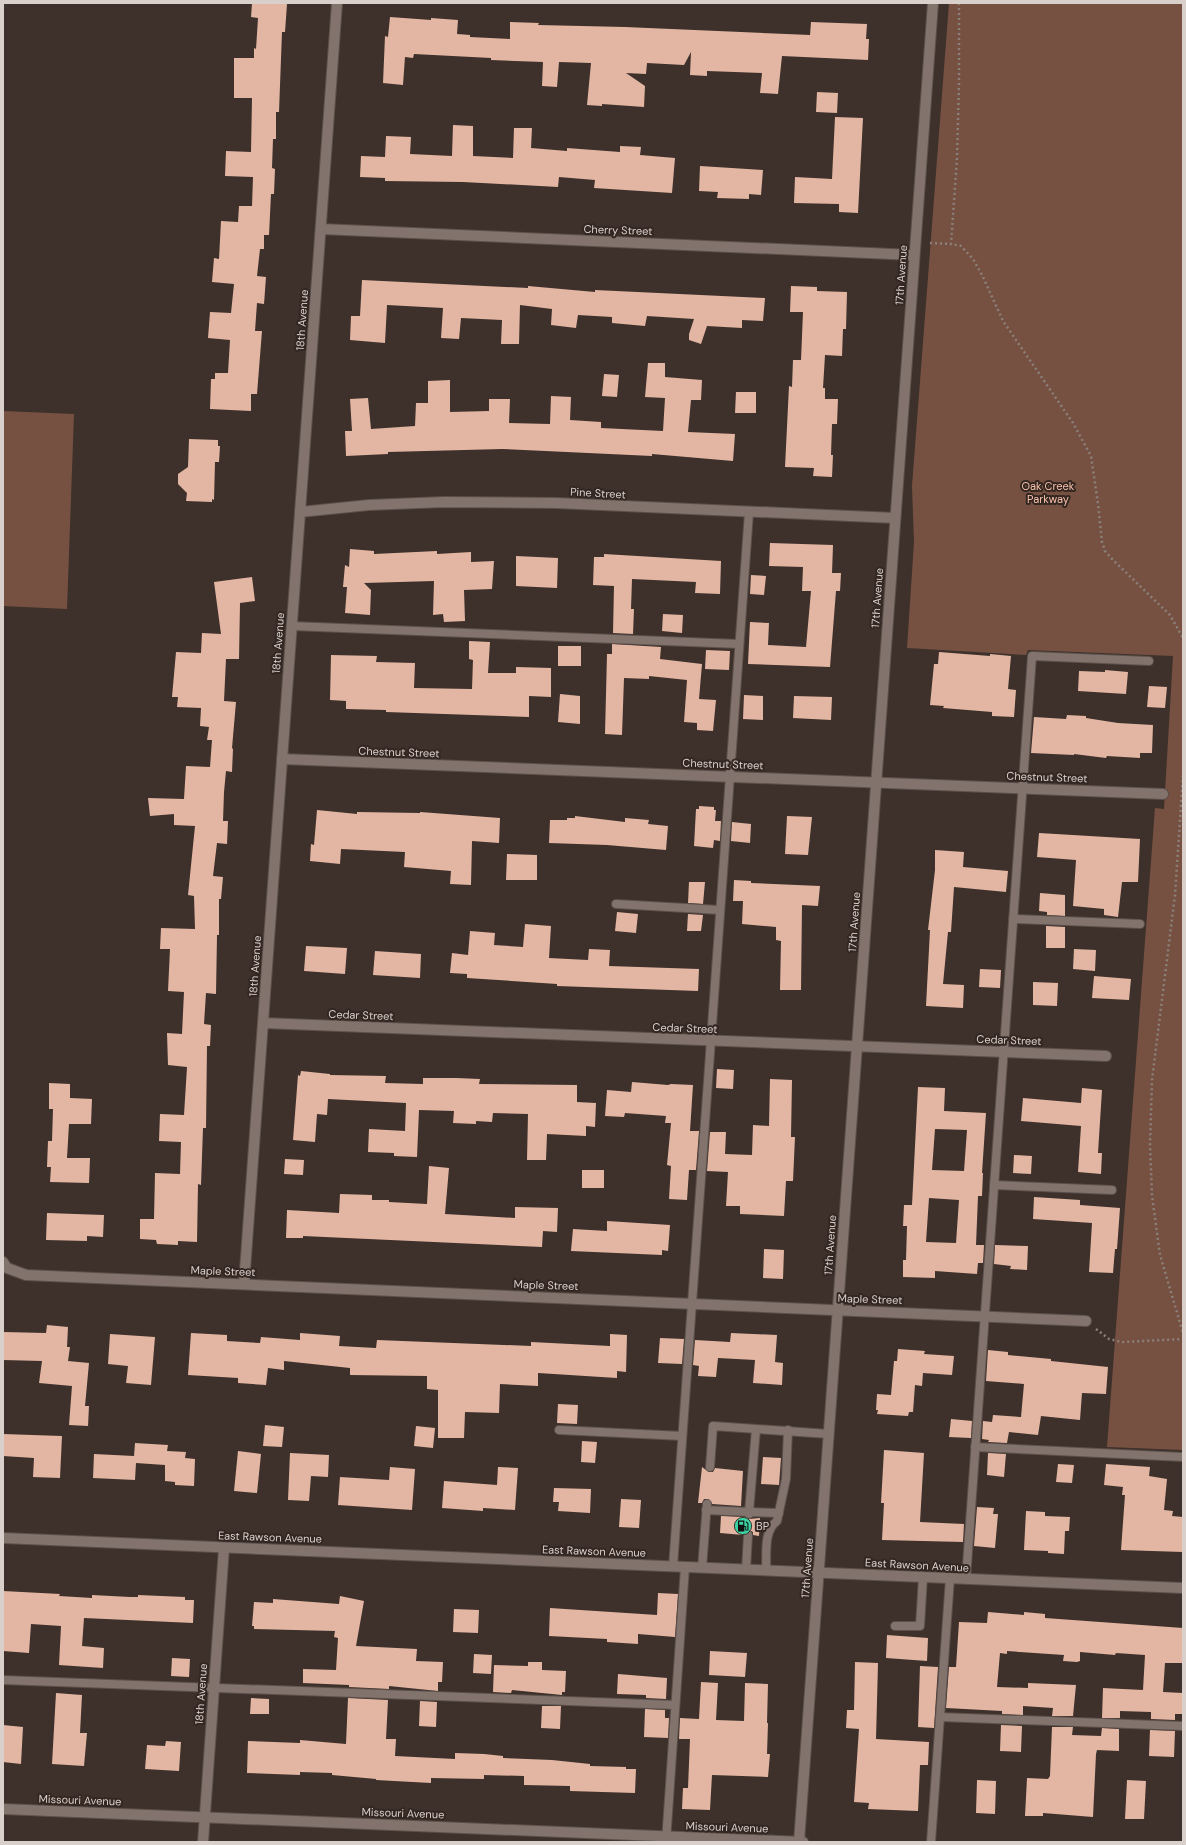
<svg xmlns="http://www.w3.org/2000/svg" width="1186" height="1845" font-family="'DM Sans',sans-serif">
<style>
.green{fill:#765141}
.building{fill:#e3b6a3;fill-rule:evenodd}
.lines{fill:none;stroke-linecap:round;stroke-linejoin:round}
.lane-casing{stroke:#5b504b;stroke-width:10}
.street-casing{stroke:#5b504b;stroke-width:12}
.secondary-casing{stroke:#5b504b;stroke-width:12}
.path{stroke:#8b807b;stroke-width:2.5;stroke-dasharray:2 3;stroke-linecap:butt}
.lane{stroke:#83736d;stroke-width:8}
.street{stroke:#83736d;stroke-width:10}
.secondary{stroke:#83736d;stroke-width:10}
.labels{text-anchor:middle;stroke-width:4;stroke-linejoin:round;paint-order:stroke}
.street-label{font-size:11px;fill:#d9d0cc;stroke:#342722}
.park-label{font-size:11px;fill:#f8c1a9;stroke:#342722}
.poi-label{font-size:11px;fill:#d9d0cc;stroke:#342722;text-anchor:start}
</style>
<rect width="100%" height="100%" fill="#3e312b"/>
<g class="green">
<polygon points="949,3 1183,3 1183,1450 1107,1447 1155,808 1164,809 1173,656 1028,650 1026,655 907,648 914,542 912,486"/>
<polygon points="3,411 74,414 67,609 3,606"/>
</g>
<g class="building">
<polygon points="252,3 287,4 285,32 282,32 279,112 276,112 276,139 273,139 272,168 275,169 274,194 271,194 269,235 264,235 264,249 260,249 257,276 266,277 264,304 257,303 255,331 262,331 257,394 251,394 251,411 210,409 211,379 215,379 215,373 228,373 230,340 208,338 210,312 231,313 234,284 212,282 214,258 219,259 221,221 238,222 239,206 252,206 253,177 225,176 226,151 251,152 252,98 234,98 234,58 254,58 254,48 256,49 258,18 251,17"/>
<polygon points="390,17 431,20 431,18 458,20 457,34 470,35 470,37 510,39 510,22 539,23 538,25 625,27 810,35 811,22 867,24 866,39 869,39 868,60 782,56 778,94 760,93 762,73 707,71 707,76 690,75 691,52 684,65 647,63 646,74 626,73 645,86 644,107 602,104 602,106 587,105 591,63 559,62 557,87 542,86 543,62 491,60 491,58 414,54 413,58 405,57 403,85 383,83 385,36 388,37"/>
<polygon points="817,92 838,93 837,113 816,112"/>
<polygon points="835,117 863,118 858,213 839,212 839,204 794,203 795,177 832,179"/>
<polygon points="453,125 473,126 473,156 513,158 514,128 532,128 531,148 567,151 567,148 620,152 620,146 641,147 640,155 675,158 672,193 594,188 595,180 559,177 558,187 463,182 385,181 385,178 360,177 361,156 385,157 386,136 411,137 410,154 452,156"/>
<polygon points="700,166 763,170 761,195 749,194 749,199 717,198 718,192 699,191"/>
<polygon points="362,280 528,288 528,286 595,292 595,290 765,298 763,321 742,320 742,328 707,326 701,344 689,340 689,334 694,319 647,316 645,326 612,323 612,317 578,315 576,328 551,325 552,309 520,305 519,344 501,344 502,320 461,318 459,339 441,338 443,308 387,305 385,343 350,340 351,316 360,316"/>
<polygon points="791,286 817,287 817,291 847,292 846,329 843,329 842,356 825,355 823,388 825,388 825,399 838,399 837,424 832,424 831,455 833,455 832,477 813,476 814,468 785,467 789,386 792,387 793,360 801,360 803,312 790,312"/>
<polygon points="648,363 665,363 665,377 702,380 701,400 691,400 688,432 735,434 733,461 652,454 652,456 502,449 388,452 388,454 346,456 345,431 352,431 350,399 368,398 371,429 415,426 416,403 428,403 428,381 450,380 450,412 489,411 489,399 510,399 509,423 550,424 551,396 571,397 570,420 601,422 601,428 663,431 665,398 645,397"/>
<polygon points="604,374 619,375 617,397 602,396"/>
<polygon points="736,392 756,392 756,413 735,413"/>
<polygon points="189,439 218,440 218,446 220,446 219,462 215,462 214,500 212,499 212,502 186,501 187,493 178,484 178,474 188,467"/>
<polygon points="770,543 833,545 832,573 841,573 840,591 836,591 830,667 748,664 750,622 769,623 768,645 806,647 811,591 802,591 803,567 769,566"/>
<polygon points="350,549 374,551 374,554 437,551 437,554 471,552 471,562 494,561 492,589 464,590 465,621 444,622 443,614 433,615 434,581 364,583 371,590 370,615 345,613 347,587 343,587 345,565 349,567"/>
<polygon points="604,554 721,561 720,594 695,593 696,582 632,579 631,609 634,609 633,634 613,633 614,586 593,585 594,557 604,557"/>
<polygon points="516,556 558,558 557,588 516,586"/>
<polygon points="751,575 766,576 764,595 750,594"/>
<polygon points="252,577 255,601 240,603 239,659 226,659 224,701 236,702 232,748 233,749 232,772 226,771 224,792 223,821 228,821 227,844 217,843 213,876 223,877 221,899 219,899 219,935 217,935 216,994 206,993 204,1024 211,1025 210,1046 207,1046 206,1128 203,1128 201,1185 198,1184 197,1242 178,1241 178,1245 157,1244 156,1240 140,1239 140,1219 154,1219 155,1173 180,1174 181,1142 159,1141 160,1114 184,1115 187,1067 168,1065 167,1033 182,1034 184,992 168,991 170,949 160,949 161,928 195,929 194,896 188,895 195,826 174,825 174,814 150,816 148,798 184,799 186,766 210,767 212,740 207,740 209,727 200,726 201,708 177,707 178,697 172,697 176,652 201,653 202,633 221,634 214,582"/>
<polygon points="663,614 683,615 682,633 662,631"/>
<polygon points="469,641 490,642 488,673 516,673 516,667 551,668 551,697 529,696 529,717 386,712 386,710 346,709 346,701 330,700 331,655 377,656 376,662 415,663 414,688 472,689 473,660 469,659"/>
<polygon points="612,644 661,647 660,659 702,664 699,699 716,700 713,731 697,730 697,723 684,722 687,680 649,676 649,679 624,678 622,735 605,734 607,654 612,654"/>
<rect x="558" y="646" width="23" height="20"/>
<polygon points="706,650 730,651 729,670 705,669"/>
<polygon points="939,652 990,656 990,654 1011,656 1008,689 1016,690 1014,717 992,716 992,712 943,708 944,706 930,705 934,664 938,664"/>
<polygon points="1105,670 1128,672 1126,694 1078,691 1079,671 1105,672"/>
<polygon points="1149,686 1167,687 1165,708 1147,707"/>
<polygon points="560,694 580,696 580,724 558,722"/>
<polygon points="744,695 763,696 763,720 743,719"/>
<polygon points="794,696 832,697 831,720 793,718"/>
<polygon points="1067,715 1086,716 1086,718 1118,723 1153,725 1152,753 1140,753 1140,758 1107,756 1106,758 1074,754 1074,755 1031,753 1034,717 1066,719"/>
<polygon points="699,806 714,807 714,810 716,810 715,821 721,821 720,841 714,840 713,848 694,846 696,809 699,809"/>
<polygon points="317,810 357,814 357,812 420,813 420,812 500,818 499,843 472,841 471,885 450,884 451,871 404,867 405,852 341,849 340,864 310,861 311,844 314,845"/>
<polygon points="575,816 625,822 625,818 649,820 648,824 668,826 666,850 607,845 549,843 550,820 567,820 567,818 575,818"/>
<polygon points="787,816 812,817 808,855 785,854"/>
<polygon points="732,822 751,824 750,843 731,841"/>
<polygon points="1039,833 1140,839 1138,882 1122,882 1118,917 1104,915 1104,909 1073,906 1076,860 1037,857"/>
<polygon points="935,850 964,852 963,867 1008,871 1006,892 954,887 951,932 948,932 943,984 964,985 963,1008 926,1006 930,930 928,930 935,870"/>
<polygon points="507,854 537,855 537,880 506,880"/>
<polygon points="734,880 751,881 751,883 820,886 818,906 802,905 801,990 780,990 781,941 776,940 776,927 742,924 743,901 733,901"/>
<polygon points="689,882 705,882 703,904 688,903"/>
<polygon points="1040,893 1065,895 1065,916 1047,915 1047,912 1039,911"/>
<polygon points="617,912 638,914 636,933 615,931"/>
<polygon points="688,914 703,915 701,931 687,931"/>
<polygon points="525,924 551,926 549,958 588,960 589,949 610,950 609,966 699,969 698,991 557,986 557,984 467,978 467,974 450,973 452,953 468,955 470,931 495,933 494,945 523,947"/>
<polygon points="1046,926 1065,927 1065,948 1046,948"/>
<polygon points="306,946 347,948 345,974 304,971"/>
<polygon points="1074,949 1096,950 1095,971 1073,969"/>
<polygon points="375,951 421,954 420,978 373,975"/>
<polygon points="980,969 1001,970 1000,988 979,987"/>
<polygon points="1094,976 1131,979 1129,1000 1092,998"/>
<polygon points="1033,982 1058,983 1057,1006 1033,1005"/>
<polygon points="717,1069 734,1070 733,1089 716,1088"/>
<polygon points="301,1071 330,1074 330,1075 386,1076 385,1083 423,1084 423,1078 456,1078 480,1079 479,1084 577,1085 577,1102 596,1103 595,1127 586,1126 586,1136 547,1134 546,1160 527,1160 528,1114 493,1113 492,1122 476,1121 476,1124 453,1123 454,1111 419,1110 417,1157 394,1156 394,1153 368,1152 369,1129 405,1131 406,1103 328,1099 327,1115 317,1114 315,1142 293,1140 298,1075 300,1076"/>
<polygon points="770,1079 792,1080 791,1137 795,1137 793,1181 786,1181 784,1216 740,1214 740,1206 726,1206 728,1172 707,1171 710,1132 726,1132 725,1154 752,1155 753,1125 769,1126"/>
<polygon points="632,1082 668,1085 671,1084 693,1085 690,1131 699,1131 696,1170 689,1170 687,1200 669,1199 671,1166 667,1165 671,1123 665,1123 666,1116 625,1113 624,1117 605,1116 607,1090 631,1092"/>
<polygon points="49,1083 70,1084 70,1098 92,1099 91,1124 69,1124 67,1158 90,1158 89,1183 50,1182 51,1167 47,1167 48,1141 52,1141 53,1109 49,1109"/>
<path d="M918 1087 945 1088 944 1111 986 1113 982 1173H983L982 1196H978L976 1245H984L983 1263H978L977 1274 935 1271V1278L903 1277V1260H906L907 1226H903L904 1205H912ZM935 1129 967 1130 964 1171 932 1170ZM929 1198 959 1200 956 1243 926 1242Z"/>
<polygon points="1082,1088 1102,1090 1098,1153 1102,1153 1101,1174 1078,1172 1081,1126 1021,1121 1023,1098 1081,1103"/>
<polygon points="1014,1155 1032,1156 1031,1174 1013,1173"/>
<polygon points="285,1159 304,1160 303,1175 284,1174"/>
<polygon points="429,1166 449,1168 445,1214 515,1218 515,1207 558,1208 557,1232 543,1231 542,1247 303,1236 303,1238 286,1238 287,1210 339,1213 340,1194 372,1195 372,1200 389,1200 389,1202 427,1204"/>
<rect x="582" y="1170" width="22" height="18"/>
<polygon points="1034,1197 1080,1200 1080,1205 1120,1208 1117,1249 1115,1249 1113,1273 1089,1272 1092,1223 1033,1219"/>
<polygon points="47,1213 104,1215 103,1237 87,1236 87,1241 46,1240"/>
<polygon points="607,1221 670,1225 668,1251 662,1250 662,1255 571,1251 573,1229 607,1231"/>
<polygon points="995,1245 1028,1246 1027,1270 1010,1269 1011,1266 994,1264"/>
<polygon points="764,1249 784,1250 783,1279 763,1278"/>
<polygon points="47,1325 68,1327 67,1347 70,1347 68,1361 89,1363 85,1406 89,1406 88,1426 69,1425 72,1386 39,1383 42,1361 3,1360 3,1332 46,1333"/>
<polygon points="191,1333 227,1335 227,1341 260,1343 261,1337 300,1340 300,1333 340,1336 339,1346 376,1348 377,1340 531,1346 531,1342 610,1346 610,1334 627,1335 626,1372 617,1371 617,1378 538,1373 538,1386 500,1384 499,1413 465,1412 464,1438 438,1438 438,1390 427,1389 427,1376 350,1375 350,1368 284,1361 284,1370 268,1368 266,1385 238,1383 238,1378 188,1375"/>
<polygon points="731,1333 777,1335 775,1362 783,1363 782,1385 753,1383 755,1360 718,1358 716,1377 698,1376 699,1366 693,1365 695,1340 730,1342"/>
<polygon points="110,1334 155,1337 151,1385 126,1383 128,1366 108,1364"/>
<polygon points="660,1338 684,1339 682,1364 658,1363"/>
<polygon points="898,1349 925,1351 924,1354 954,1356 952,1375 923,1373 922,1386 915,1385 913,1412 909,1412 908,1416 877,1414 878,1410 876,1410 877,1394 891,1395 894,1361 897,1361"/>
<polygon points="988,1350 1008,1352 1008,1355 1051,1359 1051,1361 1108,1367 1106,1394 1082,1393 1080,1420 1041,1416 1038,1435 1009,1432 1007,1443 988,1442 989,1440 982,1439 983,1421 992,1422 993,1415 1021,1417 1024,1384 986,1381"/>
<polygon points="558,1404 578,1405 577,1424 557,1423"/>
<polygon points="951,1419 972,1421 971,1438 949,1437"/>
<polygon points="265,1425 284,1427 282,1447 263,1446"/>
<polygon points="416,1426 435,1428 433,1448 414,1446"/>
<polygon points="3,1434 62,1436 60,1478 33,1477 34,1458 3,1456"/>
<polygon points="582,1441 597,1442 595,1463 581,1462"/>
<polygon points="135,1443 168,1445 167,1451 186,1452 185,1458 195,1459 194,1486 175,1485 175,1482 165,1481 165,1465 136,1463 135,1480 93,1478 94,1454 134,1456"/>
<polygon points="884,1450 924,1453 920,1522 964,1524 963,1542 882,1540 884,1503 881,1503"/>
<polygon points="238,1451 261,1454 257,1493 234,1491"/>
<polygon points="290,1453 329,1455 328,1477 311,1476 309,1501 288,1500"/>
<polygon points="988,1453 1006,1454 1004,1477 987,1475"/>
<polygon points="763,1457 781,1458 779,1485 761,1484"/>
<polygon points="1058,1464 1074,1465 1072,1483 1056,1482"/>
<polygon points="1106,1464 1150,1467 1149,1476 1167,1479 1164,1510 1173,1511 1172,1516 1183,1517 1183,1552 1121,1550 1125,1495 1122,1495 1123,1487 1104,1485"/>
<polygon points="390,1467 415,1469 412,1510 338,1505 340,1477 389,1480"/>
<polygon points="498,1467 518,1468 515,1510 483,1508 483,1511 442,1508 444,1481 497,1485"/>
<polygon points="702,1467 709,1472 713,1472 715,1468 743,1471 741,1506 712,1504 708,1499 704,1499 702,1503 698,1503"/>
<polygon points="554,1488 591,1489 590,1513 558,1511 559,1502 553,1502"/>
<polygon points="621,1499 641,1500 639,1528 619,1527"/>
<polygon points="977,1507 994,1508 993,1514 998,1514 995,1548 974,1546"/>
<polygon points="1026,1511 1045,1512 1045,1516 1070,1517 1069,1531 1065,1531 1064,1554 1048,1553 1048,1551 1024,1550"/>
<polygon points="721,1516 745,1517 749,1519 760,1518 759,1536 753,1535 753,1532 749,1530 745,1530 743,1535 720,1533"/>
<polygon points="3,1591 60,1594 59,1596 92,1598 92,1595 130,1597 138,1597 138,1595 185,1597 185,1600 194,1600 193,1623 84,1618 82,1646 104,1648 103,1668 59,1665 61,1626 31,1624 29,1653 3,1651"/>
<polygon points="658,1593 678,1594 675,1637 638,1634 638,1644 607,1642 607,1639 549,1636 550,1608 657,1615"/>
<polygon points="340,1596 364,1601 356,1646 417,1649 416,1661 443,1662 442,1682 438,1682 438,1691 389,1686 389,1689 349,1687 349,1685 303,1683 303,1669 336,1670 338,1638 334,1637 335,1631 254,1629 254,1626 252,1626 254,1602 273,1603 273,1599 339,1604"/>
<polygon points="454,1609 479,1610 478,1633 453,1632"/>
<polygon points="988,1612 1024,1615 1024,1612 1045,1614 1045,1618 1183,1628 1183,1663 1165,1663 1163,1692 1183,1693 1183,1714 1175,1714 1175,1720 1151,1719 1151,1712 1120,1711 1120,1718 1102,1718 1103,1688 1143,1690 1145,1655 1116,1653 1115,1655 1080,1652 1080,1661 1077,1662 1063,1661 1064,1655 1007,1651 1007,1654 1000,1653 997,1687 1028,1688 1028,1683 1076,1685 1073,1716 1052,1716 1053,1708 1023,1706 1023,1715 1002,1714 1002,1711 946,1708 949,1667 956,1667 959,1622 987,1623"/>
<polygon points="887,1635 928,1638 927,1661 886,1658"/>
<polygon points="710,1651 747,1653 745,1677 709,1675"/>
<polygon points="474,1654 492,1655 491,1674 473,1673"/>
<polygon points="172,1658 190,1659 189,1677 171,1676"/>
<polygon points="528,1662 542,1662 542,1670 566,1671 565,1692 562,1692 562,1695 512,1690 511,1693 493,1692 494,1665 528,1666"/>
<polygon points="855,1662 878,1663 876,1739 929,1742 928,1765 920,1765 918,1811 868,1809 869,1803 854,1802 859,1729 846,1728 847,1710 854,1710"/>
<polygon points="920,1666 938,1667 934,1728 918,1727"/>
<polygon points="618,1674 667,1678 666,1699 646,1698 646,1695 617,1694"/>
<polygon points="701,1682 718,1683 716,1720 744,1721 745,1683 768,1684 767,1723 768,1723 767,1754 770,1754 768,1777 712,1775 710,1810 682,1809 683,1788 688,1788 690,1739 679,1739 680,1718 699,1719"/>
<polygon points="56,1693 82,1695 80,1733 87,1733 84,1766 52,1764"/>
<polygon points="251,1698 269,1699 269,1714 250,1714"/>
<polygon points="348,1698 388,1700 386,1739 396,1739 395,1756 455,1759 455,1753 484,1754 503,1756 503,1758 552,1760 590,1764 590,1766 626,1767 626,1769 636,1769 635,1793 570,1791 570,1786 524,1785 524,1776 484,1775 484,1779 431,1778 431,1783 376,1780 376,1779 332,1775 332,1773 300,1772 300,1775 247,1773 248,1741 300,1743 300,1740 346,1744"/>
<polygon points="420,1701 437,1702 436,1727 419,1726"/>
<polygon points="542,1706 561,1706 560,1729 541,1728"/>
<polygon points="645,1709 665,1710 665,1718 669,1718 668,1738 644,1737"/>
<polygon points="3,1725 23,1727 21,1764 3,1762"/>
<polygon points="1001,1725 1022,1726 1021,1752 1000,1751"/>
<polygon points="1052,1727 1073,1727 1072,1735 1101,1736 1102,1728 1119,1729 1119,1751 1097,1750 1096,1754 1093,1817 1043,1813 1043,1816 1025,1816 1027,1778 1048,1779 1050,1776"/>
<polygon points="1150,1730 1175,1731 1174,1757 1149,1756"/>
<polygon points="166,1741 181,1742 179,1771 145,1769 147,1745 165,1746"/>
<polygon points="977,1780 996,1781 995,1814 976,1813"/>
<polygon points="1127,1780 1146,1781 1144,1819 1125,1819"/>
</g>
<g class="lines">
<defs>
<g id="lane">
<polyline points="292,626 739,644"/>
<polyline points="616,904 720,910"/>
<polyline points="1013,919 1140,924"/>
<polyline points="994,1185 1112,1190"/>
<polyline points="559,1430 682,1436"/>
<polyline points="975,1447 1183,1457"/>
<polyline points="710,1467 713,1426 829,1434"/>
<polyline points="706,1510 749,1512 756,1429"/>
<polyline points="749,1514 749,1512 779,1513"/>
<polyline points="673,1567 749,512"/>
<polyline points="702,1568 707,1504"/>
<polyline points="746,1570 748,1535"/>
<path d="M766 1570C767 1555 763 1531 777 1521L786 1479 788 1430"/>
<polyline points="966,1579 1032,656 1149,661"/>
<polyline points="895,1626 920,1626 923,1577"/>
<polyline points="3,1680 675,1705"/>
<polyline points="940,1717 1183,1726"/>
<polyline points="666,1842 685,1567"/>
<polyline points="931,1842 950,1578"/>
</g>
<g id="street">
<polyline points="321,229 914,255"/>
<polyline points="300,512 369,505 444,502 556,503 895,518"/>
<polyline points="282,759 1163,794"/>
<polyline points="263,1023 1106,1056"/>
<polyline points="3,1262 7,1268 26,1275 1086,1321"/>
<polyline points="244,1284 337,3"/>
<polyline points="3,1809 803,1842"/>
<polyline points="203,1842 224,1548"/>
<polyline points="799,1842 933,3"/>
</g>
<polyline id="secondary" points="3,1538 1183,1588"/>
</defs>
<use href="#lane" class="lane-casing"/>
<use href="#street" class="street-casing"/>
<use href="#secondary" class="secondary-casing"/>
<g class="path">
<polyline points="959,3 959,85 957,158 951,244 961,246 973,259 983,277 1003,321 1073,423 1091,456 1098,504 1102,542 1105,551 1112,559 1170,615 1183,638"/>
<polyline points="930,243 951,244"/>
<polyline points="1183,775 1175,895 1152,1080 1150,1144 1152,1196 1160,1255 1183,1333"/>
<polyline points="1096,1329 1109,1339 1122,1342 1183,1339"/>
</g>
<use href="#lane" class="lane"/>
<use href="#street" class="street"/>
<use href="#secondary" class="secondary"/>
</g>
<defs>
<symbol id="fuel-disc" viewBox="-11 -11 22 22"><circle r="9.5" fill="#3cd4a4" stroke="#342722"/><path d="M-5.5-6h7V0h2V4h1.3V-2.5L3-4.5l.8-.8L6-3V5H2.5V1h-1V6h-7ZM-4.2-4.7v3.2H.2V-4.7Z" fill="#111"/></symbol>
</defs>
<g fill-rule="evenodd">
<use href="#fuel-disc" x="733" y="1516" width="20" height="20"/>
</g>
<g class="labels">
<g class="street-label">
<text transform="translate(618 230) rotate(2)" y="4">Cherry Street</text>
<text transform="translate(901 275) rotate(-86)" y="4">17th Avenue</text>
<text transform="translate(302 320) rotate(-86)" y="4">18th Avenue</text>
<text transform="translate(598 493) rotate(3)" y="4">Pine Street</text>
<text transform="translate(877 598) rotate(-86)" y="4">17th Avenue</text>
<text transform="translate(278 643) rotate(-86)" y="4">18th Avenue</text>
<text transform="translate(399 752) rotate(2)" y="4">Chestnut Street</text>
<text transform="translate(723 764) rotate(2)" y="4">Chestnut Street</text>
<text transform="translate(1047 777) rotate(2)" y="4">Chestnut Street</text>
<text transform="translate(854 922) rotate(-86)" y="4">17th Avenue</text>
<text transform="translate(255 966) rotate(-86)" y="4">18th Avenue</text>
<text transform="translate(361 1015) rotate(2)" y="4">Cedar Street</text>
<text transform="translate(685 1028) rotate(2)" y="4">Cedar Street</text>
<text transform="translate(1009 1040) rotate(2)" y="4">Cedar Street</text>
<text transform="translate(830 1245) rotate(-86)" y="4">17th Avenue</text>
<text transform="translate(223 1271) rotate(2)" y="4">Maple Street</text>
<text transform="translate(546 1285) rotate(2)" y="4">Maple Street</text>
<text transform="translate(870 1299) rotate(2)" y="4">Maple Street</text>
<text transform="translate(270 1537) rotate(2)" y="4">East Rawson Avenue</text>
<text transform="translate(594 1551) rotate(2)" y="4">East Rawson Avenue</text>
<text transform="translate(917 1565) rotate(3)" y="4">East Rawson Avenue</text>
<text transform="translate(807 1568) rotate(-86)" y="4">17th Avenue</text>
<text transform="translate(201 1694) rotate(-86)" y="4">18th Avenue</text>
<text transform="translate(80 1800) rotate(2)" y="4">Missouri Avenue</text>
<text transform="translate(403 1813) rotate(2)" y="4">Missouri Avenue</text>
<text transform="translate(727 1827) rotate(2)" y="4">Missouri Avenue</text>
</g>
<g class="park-label">
<text x="1048" y="490">Oak Creek<tspan x="1048" dy="13">Parkway</tspan></text>
</g>
<g class="poi-label">
<text x="756" y="1530">BP</text>
</g>
</g>
<rect width="1186" height="1845" fill="none" stroke="#d9d0cc" stroke-width="8"/>
</svg>
